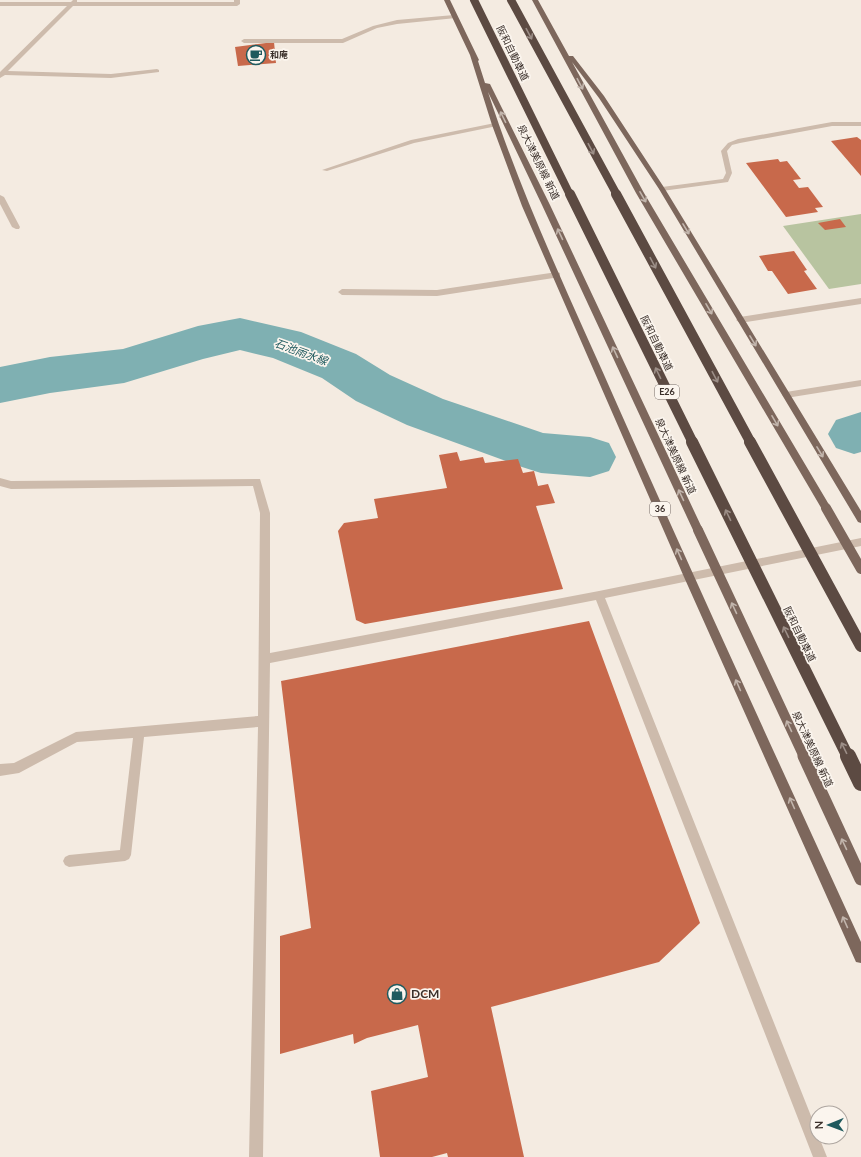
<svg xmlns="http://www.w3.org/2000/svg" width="861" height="1157" font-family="Lato,'Noto Sans JP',sans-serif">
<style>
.green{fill:#b8c4a0}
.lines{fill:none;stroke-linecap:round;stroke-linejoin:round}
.river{fill:#7fb0b2;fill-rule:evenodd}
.building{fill:#c8694b}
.minor{fill:#cdbbac;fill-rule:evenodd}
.major{fill:#7d675c;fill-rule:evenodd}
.major-bridge-far1{stroke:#7d675c;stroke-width:10}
.major-bridge{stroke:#7d675c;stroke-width:13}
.highway-bridge-far3{stroke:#5c4a42;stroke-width:8}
.highway-bridge-far2{stroke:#5c4a42;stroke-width:10}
.highway-bridge-far1{stroke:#5c4a42;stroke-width:12}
.highway-bridge{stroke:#5c4a42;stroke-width:16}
.oneway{stroke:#9c8e87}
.oneway2{stroke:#c2b5ac}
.labels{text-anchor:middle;stroke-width:3.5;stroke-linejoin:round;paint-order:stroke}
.far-poi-label{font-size:9px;font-weight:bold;fill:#3b302b;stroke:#fbf5ee;text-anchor:start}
.shield{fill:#fbf5ee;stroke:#756b66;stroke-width:1}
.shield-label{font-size:9px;font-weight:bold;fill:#3b302b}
.street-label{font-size:10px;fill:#3b302b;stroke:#fbf5ee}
.water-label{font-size:11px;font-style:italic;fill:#1f5a5e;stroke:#fbf5ee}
.near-poi-label{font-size:12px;font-weight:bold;fill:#3b302b;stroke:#fbf5ee;text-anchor:start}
</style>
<rect width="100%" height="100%" fill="#f4ebe1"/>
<polygon class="green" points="861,214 861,284 829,289 783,226"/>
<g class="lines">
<g class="river">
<polygon points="240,318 301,332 356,354 390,375 443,399 543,433 590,437 609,443 616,457 609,471 590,477 541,473 522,467 407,425 356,401 322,378 295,367 273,358 240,350 203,359 124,383 50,393 0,403 0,367 50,357 123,349 198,326"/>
<polygon points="861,412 861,452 854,454 836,448 828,434 836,420"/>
</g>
</g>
<g class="building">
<polygon points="274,42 276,63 238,66 235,47"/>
<polygon points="857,137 861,140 861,176 831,141"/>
<polygon points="778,159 780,162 787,161 801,179 793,180 799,188 808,187 823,207 815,208 818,212 786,217 746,163"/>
<polygon points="840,219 846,227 825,230 818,223"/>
<polygon points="794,251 807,270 804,271 817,289 788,294 772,271 768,271 759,256"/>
<polygon points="457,452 460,461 483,457 485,463 518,459 523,473 534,471 538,486 548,484 555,503 536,506 563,589 365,624 356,620 338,531 344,523 378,518 374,499 447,488 439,455"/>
<polygon points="589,621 700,923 659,962 491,1007 524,1157 448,1157 447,1153 432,1157 380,1157 371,1091 428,1077 418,1025 367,1038 354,1044 353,1034 280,1054 280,936 311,928 281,681"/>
</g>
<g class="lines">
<g class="minor">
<polygon points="73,0 77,0 77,2 234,2 234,0 240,0 240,4 237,6 73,6 8,71 111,74 157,69 159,70 159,72 111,78 5,75 0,78 0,72 67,6 0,6 0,2 71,2"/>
<polygon points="454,15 457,17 456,18 397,24 377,28 343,43 244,43 241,41 244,39 342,39 373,26 397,20"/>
<polygon points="832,122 861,122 861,126 832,126 740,143 732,145 727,151 732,173 728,182 662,191 659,189 662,187 723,179 726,173 721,151 728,143 738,139"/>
<polygon points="495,123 498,125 497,126 414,143 327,171 322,170 411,140"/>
<polygon points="0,195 4,197 20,227 19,229 16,229 12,227 0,204"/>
<polygon points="557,272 560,273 560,277 437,296 342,295 338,292 342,289 437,290"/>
<polygon points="861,298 861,304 740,323 736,320 740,317"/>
<polygon points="861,380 861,386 786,398 782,395 786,392"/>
<polygon points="0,478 11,481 260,479 270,513 270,653 599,591 861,538 861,546 605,598 817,1131 817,1137 819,1137 827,1157 813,1157 596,600 270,663 263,1157 249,1157 258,727 144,737 131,855 129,859 125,861 69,867 65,865 63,861 65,857 69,855 120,850 133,738 77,742 19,773 0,776 0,764 14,763 76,732 258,716 260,513 253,486 11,489 0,486"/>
</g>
<g class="major">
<path d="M444 0H450L479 60 478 61 485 83 490 84 550 205 703 530 701 533H695L693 530 542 205 488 92C523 201 574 306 620 411 699 589 780 765 861 942V963L856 962 684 577 522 206 492 125 470 55Z"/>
<polygon points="532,0 538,0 569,56 573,56 604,96 665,189 861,511 861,523 858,522 659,189 599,98 572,62 644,193 831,508 829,511 823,511 636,193"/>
</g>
<g class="major-bridge-far1">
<polyline points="826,508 861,569"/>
<polyline points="698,530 804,757"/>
</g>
<polyline class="major-bridge" points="804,756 861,879"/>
<g class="highway-bridge-far3">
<polyline points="474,0 570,195"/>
<polyline points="511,0 617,195"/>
</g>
<g class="highway-bridge-far2">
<polyline points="570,194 693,443"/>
<polyline points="616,194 751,443"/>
</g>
<g class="highway-bridge-far1">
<polyline points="692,442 848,757"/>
<polyline points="750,442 861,646"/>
</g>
<polyline class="highway-bridge" points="848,756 861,783"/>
</g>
<defs><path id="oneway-shaft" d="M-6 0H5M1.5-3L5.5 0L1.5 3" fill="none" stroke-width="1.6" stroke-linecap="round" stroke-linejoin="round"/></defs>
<g class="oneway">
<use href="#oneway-shaft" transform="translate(529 34) rotate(62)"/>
<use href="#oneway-shaft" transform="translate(591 149) rotate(62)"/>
<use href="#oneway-shaft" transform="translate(653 263) rotate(62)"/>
<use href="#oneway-shaft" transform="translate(658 373) rotate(-116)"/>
<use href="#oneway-shaft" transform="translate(715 377) rotate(62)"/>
<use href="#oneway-shaft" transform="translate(728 515) rotate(-116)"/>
<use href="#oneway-shaft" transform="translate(786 632) rotate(-116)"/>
<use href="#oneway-shaft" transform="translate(844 748) rotate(-116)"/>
</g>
<g class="oneway2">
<use href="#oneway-shaft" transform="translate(580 84) rotate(62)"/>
<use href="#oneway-shaft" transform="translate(503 117) rotate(-116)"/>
<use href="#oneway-shaft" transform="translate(643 197) rotate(60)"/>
<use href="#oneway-shaft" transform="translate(686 229) rotate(59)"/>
<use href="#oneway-shaft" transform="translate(560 234) rotate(-115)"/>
<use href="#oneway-shaft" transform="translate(709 309) rotate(60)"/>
<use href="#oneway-shaft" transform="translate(753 341) rotate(59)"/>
<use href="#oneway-shaft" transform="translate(615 352) rotate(-115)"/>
<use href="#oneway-shaft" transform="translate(775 421) rotate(60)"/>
<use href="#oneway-shaft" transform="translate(820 452) rotate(59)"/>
<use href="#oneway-shaft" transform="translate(681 495) rotate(-115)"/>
<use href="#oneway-shaft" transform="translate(679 554) rotate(-114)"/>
<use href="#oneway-shaft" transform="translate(734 608) rotate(-115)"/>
<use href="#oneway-shaft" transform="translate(738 685) rotate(-114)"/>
<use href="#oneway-shaft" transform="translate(789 726) rotate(-115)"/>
<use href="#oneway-shaft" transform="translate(792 803) rotate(-114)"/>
<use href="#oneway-shaft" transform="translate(844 844) rotate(-115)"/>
<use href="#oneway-shaft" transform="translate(845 922) rotate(-114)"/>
</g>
<defs>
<symbol id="cafe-ring" viewBox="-11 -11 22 22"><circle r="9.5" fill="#fbf5ee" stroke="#1f5a5e" stroke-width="1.5"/><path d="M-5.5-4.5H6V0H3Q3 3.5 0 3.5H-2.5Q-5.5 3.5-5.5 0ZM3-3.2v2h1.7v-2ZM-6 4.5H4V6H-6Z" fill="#1f5a5e"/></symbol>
<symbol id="shop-ring" viewBox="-11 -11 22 22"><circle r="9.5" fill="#fbf5ee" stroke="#1f5a5e" stroke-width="1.5"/><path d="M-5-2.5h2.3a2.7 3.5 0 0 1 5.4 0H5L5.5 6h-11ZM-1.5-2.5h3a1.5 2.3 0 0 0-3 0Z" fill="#1f5a5e"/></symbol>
</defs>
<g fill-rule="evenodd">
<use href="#cafe-ring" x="245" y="44" width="22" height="22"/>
<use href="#shop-ring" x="386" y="983" width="22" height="22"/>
</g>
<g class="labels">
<g class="far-poi-label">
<text x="270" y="58">和庵</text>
</g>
<g class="shield">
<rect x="655" y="385" width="24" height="14" rx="3"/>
<rect x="650" y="502" width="20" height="14" rx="3"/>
</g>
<g class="shield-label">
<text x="667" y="395">E26</text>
<text x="660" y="512">36</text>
</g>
<g class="street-label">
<text transform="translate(513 53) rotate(64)" y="4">阪和自動車道</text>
<text transform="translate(539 162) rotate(64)" y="4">泉大津美原線 新道</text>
<text transform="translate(657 343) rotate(64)" y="4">阪和自動車道</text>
<text transform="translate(676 456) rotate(65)" y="4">泉大津美原線 新道</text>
<text transform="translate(800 634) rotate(64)" y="4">阪和自動車道</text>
<text transform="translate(813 749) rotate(65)" y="4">泉大津美原線 新道</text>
</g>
<g class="water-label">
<text transform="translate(301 352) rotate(20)" y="4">石池雨水線</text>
</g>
<g class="near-poi-label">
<text x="411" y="998">DCM</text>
</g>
</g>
<g transform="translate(829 1125) rotate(269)"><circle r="19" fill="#fbf5ee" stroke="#aea6a0"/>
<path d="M0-3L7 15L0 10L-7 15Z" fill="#1f5a5e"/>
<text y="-6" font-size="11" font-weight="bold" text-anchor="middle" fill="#3b302b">N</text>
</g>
</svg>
